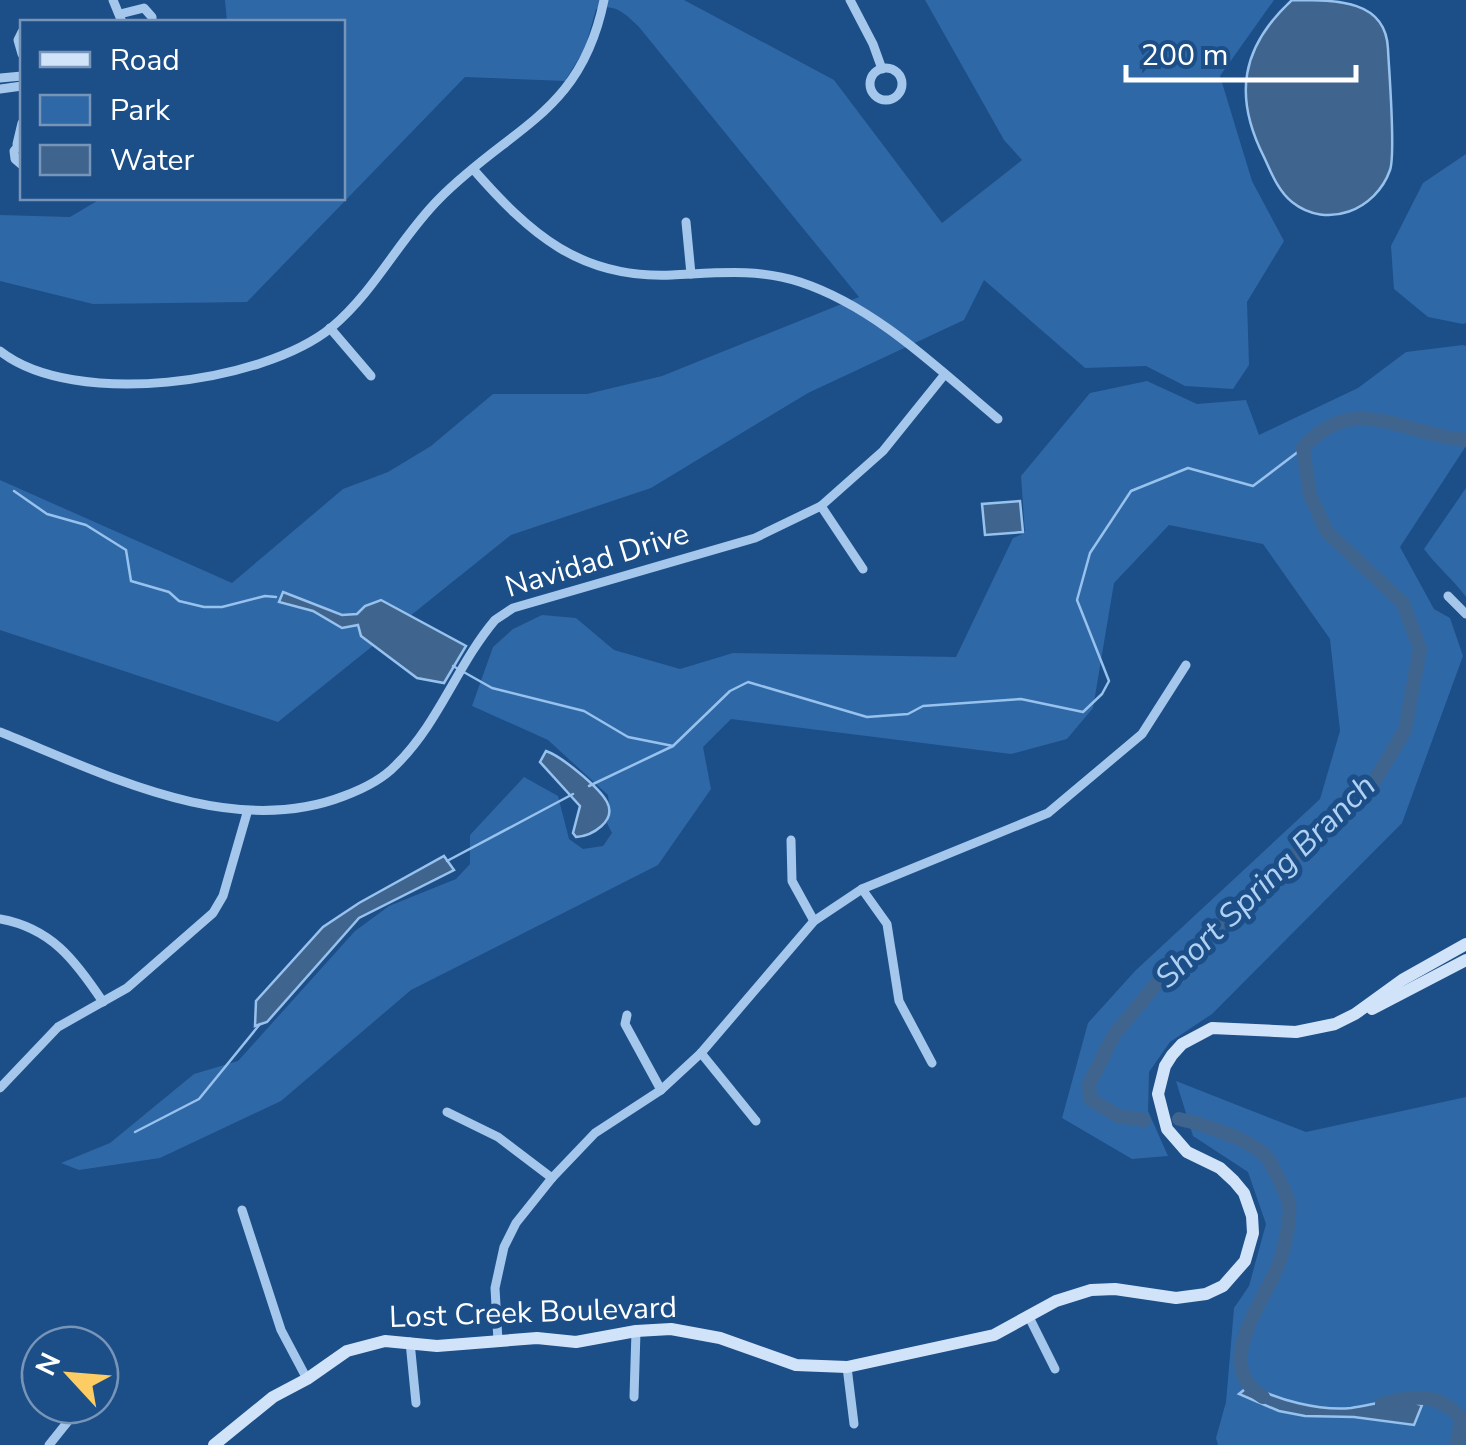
<svg xmlns="http://www.w3.org/2000/svg" width="1466" height="1445" font-family="'Nunito Sans',sans-serif">
<style>
.green{fill:#2f68a6}
.water{fill:#3f648e;stroke:#98c2ee;stroke-width:2.5}
.lines{fill:none;stroke-linecap:round;stroke-linejoin:round}
.stream{stroke:#98c2ee;stroke-width:2.5}
.river{stroke:#3f648e;stroke-width:14}
.street{stroke:#a5c7ec;stroke-width:9}
.secondary{stroke:#d1e3f9;stroke-width:12}
.labels{text-anchor:middle;stroke-width:10;stroke-linejoin:round;paint-order:stroke}
.street-label{font-size:30px;fill:#fff;stroke:#1c4e88}
.water-label{font-size:32px;font-style:italic;fill:#b1d1f3;stroke:#1c4e88}
</style>
<rect width="100%" height="100%" fill="#1c4e88"/>
<g class="green">
<path d="M225 0H684L834 80 942 223 1022 160 1004 140 925 0H1274L1220 76 1252 181 1284 241 1247 302 1249 365 1233 389 1185 386 1146 366 1085 368 984 280 964 320 808 393 651 488 511 535 278 722 0 630V480L232 583 343 489 388 472 431 446 493 394H587L662 376 859 297 639 27C625 14 616 3 596 9L585 48 565 81 465 77 247 302 93 304 0 281V215L70 217 102 198H342V22H227Z"/>
<polygon points="1466,154 1466,323 1463,324 1428,317 1394,289 1391,246 1423,183"/>
<polygon points="1463,345 1466,346 1466,446 1400,547 1434,609 1450,618 1463,656 1402,823 1212,1014 1170,1042 1149,1072 1148,1111 1168,1156 1132,1159 1062,1118 1088,1023 1135,971 1320,799 1340,731 1330,639 1263,544 1169,525 1114,583 1093,708 1067,739 1011,754 731,719 703,747 711,789 658,865 411,990 281,1101 160,1158 79,1170 61,1163 110,1143 194,1074 238,1061 355,931 389,906 456,879 470,864 470,835 524,777 558,796 569,839 583,849 603,846 612,833 607,823 610,812 608,795 548,740 472,706 493,647 513,629 542,615 576,618 614,650 680,669 733,653 956,657 1013,538 1025,533 1021,476 1090,393 1147,381 1197,404 1246,400 1259,435 1358,388 1406,352"/>
<path d="M1466 488V597C1453 579 1437 567 1424 549Z"/>
<polygon points="1176,1081 1306,1132 1466,1097 1466,1445 1218,1445 1216,1438 1226,1402 1234,1308 1249,1286 1266,1224 1248,1172 1193,1136"/>
</g>
<g class="water">
<path d="M1292 0C1338 0 1386 0 1388 49 1389 72 1396 153 1390 170 1376 210 1327 230 1292 202 1278 191 1271 172 1264 157 1233 96 1241 47 1292 0Z"/>
<polygon points="1020,501 1023,532 985,535 982,504"/>
<polygon points="283,592 342,615 357,614 365,606 381,600 466,646 444,683 417,678 361,636 358,625 342,628 313,611 279,602"/>
<path d="M546 751C561 756 599 787 607 802 617 821 592 836 576 837L573 833 580 806 540 762Z"/>
<polygon points="444,856 454,870 359,918 267,1022 255,1026 256,1001 323,927 359,903"/>
<path d="M1250 1385C1277 1400 1319 1411 1351 1408 1380 1404 1391 1396 1422 1405L1414 1425 1354 1417 1305 1416 1279 1411 1239 1394Z"/>
</g>
<g class="lines">
<g class="stream">
<polyline points="14,491 47,514 86,525 126,550 131,581 169,592 179,601 204,607 222,607 265,596 276,597"/>
<polyline points="453,666 492,688 584,711 628,737 673,746"/>
<polyline points="589,786 673,746 730,691 748,682 867,717 908,714 923,706 1021,699 1083,712 1102,694 1109,681 1077,600 1090,553 1131,491 1188,468 1253,486 1303,448"/>
<polyline points="447,861 573,794"/>
<polyline points="135,1132 199,1099 260,1024"/>
</g>
<g class="river">
<path d="M1179 1119C1203 1124 1246 1138 1265 1155 1270 1160 1288 1196 1289 1204 1291 1217 1285 1245 1281 1258 1268 1298 1209 1364 1263 1397"/>
<path d="M1144 1120 1118 1116 1090 1099 1089 1084 1114 1035 1157 983 1241 903 1371 787 1405 730 1420 649 1403 603 1327 532 1310 495 1303 448C1355 390 1403 435 1466 440"/>
<path d="M1382 1404C1412 1395 1440 1392 1461 1419L1457 1445"/>
</g>
<g class="street">
<polyline points="113,0 122,22"/>
<polyline points="850,0 873,44 882,69"/>
<polyline points="120,14 144,8 152,17 152,22"/>
<polyline points="22,32 18,40 22,54"/>
<circle cx="886" cy="84" r="16"/>
<polyline points="0,78 22,76"/>
<polyline points="0,89 22,86"/>
<polyline points="22,141 14,151 15,159 22,165"/>
<polyline points="17,144 22,123"/>
<path d="M473 169C530 234 580 279 672 275 717 273 756 268 800 282 876 307 938 369 998 419"/>
<polyline points="686,222 691,274"/>
<polyline points="330,328 371,376"/>
<path d="M0 351C73 409 263 384 332 327 375 291 400 238 439 199 511 126 581 114 604 0"/>
<polyline points="821,506 863,569"/>
<polyline points="1448,596 1466,614"/>
<path d="M0 732C105 774 231 840 344 796 363 789 382 780 396 765 439 723 457 665 495 620L513 608 755 538 821 506 883 451 945 374"/>
<polyline points="791,840 792,881 814,921"/>
<polyline points="862,889 887,924 899,1001 932,1063"/>
<path d="M0 919C51 928 75 960 103 1002"/>
<polyline points="627,1015 625,1024 661,1090"/>
<polyline points="701,1053 756,1121"/>
<polyline points="0,1088 58,1027 127,988 213,913 223,896 247,813"/>
<polyline points="447,1112 498,1137 552,1178"/>
<polyline points="242,1210 281,1330 307,1379"/>
<polyline points="1029,1317 1055,1369"/>
<polyline points="498,1341 495,1288 504,1247 516,1223 552,1178 595,1133 661,1090 701,1053 814,921 862,889 1048,813 1142,734 1186,665"/>
<polyline points="410,1342 416,1403"/>
<polyline points="847,1367 854,1424"/>
<polyline points="634,1397 636,1331"/>
<polyline points="49,1445 81,1405"/>
</g>
<g class="secondary">
<polyline points="1372,1009 1466,960"/>
<polyline points="214,1445 273,1397 307,1379 347,1351 385,1341 437,1346 537,1338 576,1342 636,1331 671,1329 720,1338 796,1365 847,1367 994,1335 1056,1301 1091,1290 1115,1289 1176,1298 1206,1294 1223,1286 1245,1261 1253,1233 1252,1216 1244,1193 1234,1181 1220,1168 1187,1152 1167,1129 1158,1094 1165,1066 1172,1055 1182,1044 1212,1028 1296,1032 1335,1024 1355,1014 1402,980 1466,944"/>
</g>
</g>
<g class="labels">
<g class="street-label">
<text transform="translate(597 560) rotate(-17)" y="10">Navidad Drive</text>
<text transform="translate(533 1312) rotate(-2)" y="10">Lost Creek Boulevard</text>
</g>
<g class="water-label">
<text transform="translate(1265 881) rotate(-44)" y="11">Short Spring Branch</text>
</g>
</g>
<rect x="20" y="20" width="325" height="180" fill="#1c4e88" stroke="#7795b8" stroke-width="2.5"/>
<rect x="40" y="52" width="50" height="15" fill="#d1e3f9" stroke="#7795b8" stroke-width="2.5"/>
<text x="110" y="70" font-size="30" fill="#ffffff">Road</text>
<rect x="40" y="95" width="50" height="30" fill="#2f68a6" stroke="#7795b8" stroke-width="2.5"/>
<text x="110" y="120" font-size="30" fill="#ffffff">Park</text>
<rect x="40" y="145" width="50" height="30" fill="#3f648e" stroke="#7795b8" stroke-width="2.5"/>
<text x="110" y="170" font-size="30" fill="#ffffff">Water</text>
<g transform="translate(70 1375) rotate(296)"><circle r="48" fill="#1c4e88" stroke="#7795b8" stroke-width="2.5"/>
<path d="M0-8L18 38L0 25L-18 38Z" fill="#fdcc62"/>
<text y="-15" font-size="28" font-weight="bold" text-anchor="middle" fill="#ffffff">N</text>
</g>
<path d="M1126 65v15h230v-15" fill="none" stroke="#ffffff" stroke-width="5"/>
<text x="1141" y="65" font-size="30" fill="#ffffff" stroke="#1c4e88" stroke-width="8" paint-order="stroke">200 m</text>
</svg>
